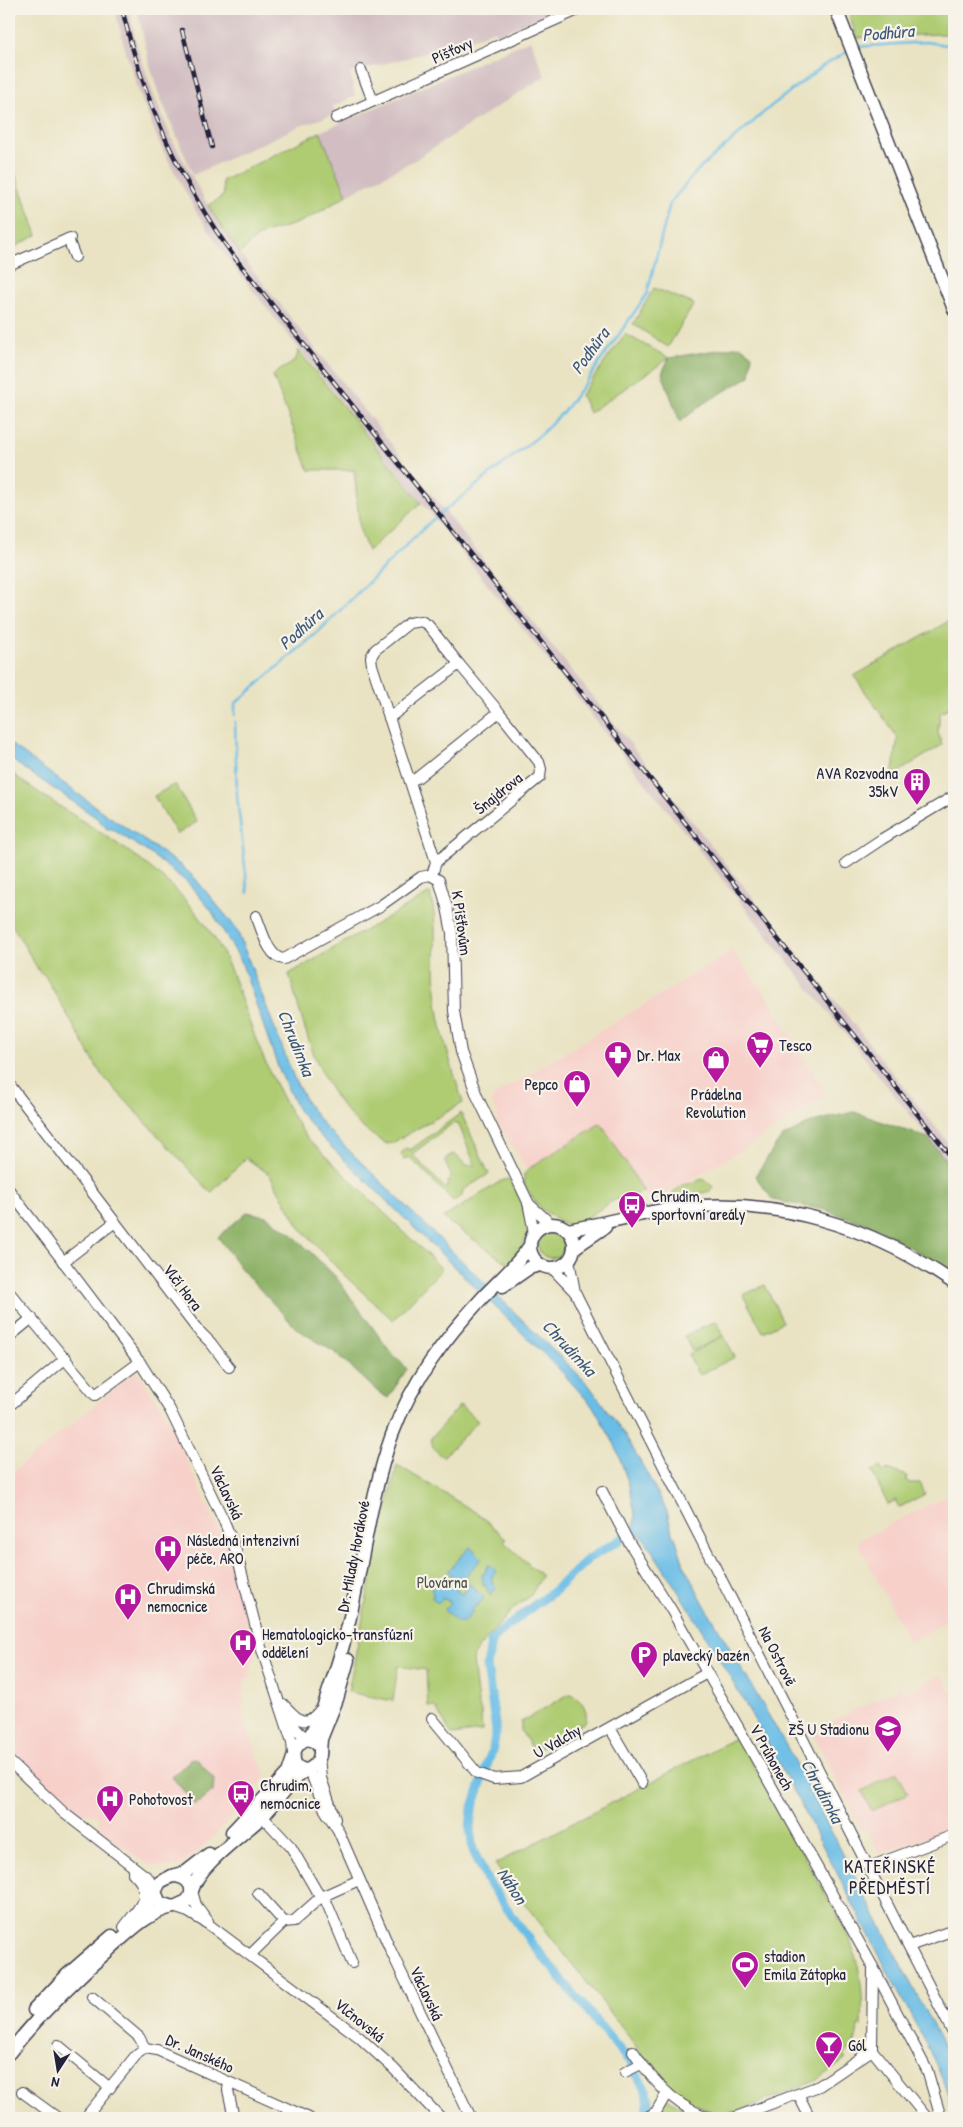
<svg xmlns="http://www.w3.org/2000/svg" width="963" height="2127" font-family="'Patrick Hand',sans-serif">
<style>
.built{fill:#f7d0ca}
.industrial{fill:#d2bec2}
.green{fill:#afcc73;stroke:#687757;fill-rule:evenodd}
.forest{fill:#8bb065;stroke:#566950}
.water{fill:#6abde6;stroke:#467090}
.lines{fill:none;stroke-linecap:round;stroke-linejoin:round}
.stream{stroke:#6abde6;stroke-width:2.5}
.canal{stroke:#6abde6;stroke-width:9}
.minor-casing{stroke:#403f4f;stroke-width:12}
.major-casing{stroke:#403f4f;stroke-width:15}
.minor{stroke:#fff;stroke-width:10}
.major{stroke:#fff;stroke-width:12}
.rail-casing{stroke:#22223b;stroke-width:4.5}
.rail{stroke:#f7f3e8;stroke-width:2.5;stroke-dasharray:8;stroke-linecap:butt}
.labels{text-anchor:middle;stroke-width:4.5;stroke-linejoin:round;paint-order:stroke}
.street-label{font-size:16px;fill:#22223b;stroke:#f7f3e8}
.poi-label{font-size:16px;fill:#22223b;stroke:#f7f3e8;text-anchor:start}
.park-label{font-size:16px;fill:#4c554c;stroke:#f7f3e8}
.water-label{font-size:18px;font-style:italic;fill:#3b5877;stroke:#f7f3e8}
.neighbourhood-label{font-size:18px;letter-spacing:1px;fill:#22223b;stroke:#f7f3e8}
</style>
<rect width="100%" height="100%" fill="#f7f3e8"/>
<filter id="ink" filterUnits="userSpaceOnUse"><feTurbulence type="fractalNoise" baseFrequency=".02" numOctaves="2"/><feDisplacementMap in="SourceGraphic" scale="10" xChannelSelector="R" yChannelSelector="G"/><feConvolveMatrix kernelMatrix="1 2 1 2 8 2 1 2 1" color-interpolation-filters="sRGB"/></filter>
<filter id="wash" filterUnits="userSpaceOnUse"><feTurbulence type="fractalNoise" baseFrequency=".0096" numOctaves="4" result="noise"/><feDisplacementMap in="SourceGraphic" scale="20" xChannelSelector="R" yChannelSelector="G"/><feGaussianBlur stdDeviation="1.12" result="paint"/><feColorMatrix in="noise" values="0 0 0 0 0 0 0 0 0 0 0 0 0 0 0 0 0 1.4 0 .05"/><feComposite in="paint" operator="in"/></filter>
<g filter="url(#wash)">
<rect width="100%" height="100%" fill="#e9e3c3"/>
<g class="built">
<polygon points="732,951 767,996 826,1095 753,1143 666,1194 645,1196 628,1168 528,1171 496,1120 499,1117 491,1101 494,1096"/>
<polygon points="137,1371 165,1413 230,1554 256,1660 251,1664 250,1678 245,1678 242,1718 266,1776 213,1838 179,1867 150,1866 102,1832 96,1814 78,1813 9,1747 9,1475"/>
<polygon points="948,1495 954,1508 954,1618 909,1642 857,1541"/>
<polygon points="942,1674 954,1698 954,1772 945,1776 954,1793 954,1827 880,1854 867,1829 862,1831 813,1734 832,1724 831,1722 901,1687 904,1693"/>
</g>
<g class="industrial">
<polygon points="115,9 129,9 138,49 153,93 172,139 208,206 240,254 954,1150 954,1170 230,262 197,213 160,145 141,98 126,53"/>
<polygon points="137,9 557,9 497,35 494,30 466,42 350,73 355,96 333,106 335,114 300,126 193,175 158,92 149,62"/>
<polygon points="530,40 545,76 413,161 347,195 320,132"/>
</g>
<g class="green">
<polygon points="847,9 954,9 954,36 943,34 857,38"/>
<path d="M320 132 347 195C332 204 316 215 300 222 270 234 264 226 240 254L208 206 224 195 222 181Z"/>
<polygon points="9,157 37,235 9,250"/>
<polygon points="654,288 694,304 668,347 633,324"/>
<polygon points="625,334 669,358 589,413 581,395"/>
<path d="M298 350 421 503 368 551 360 531 354 470H309L273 376C281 366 298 366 298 350Z"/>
<polygon points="954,618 954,699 950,707 940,713 938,732 942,745 892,776 898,738 854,676"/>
<path d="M9 771C81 827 165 858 215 939 232 966 239 997 251 1026 265 1065 283 1104 307 1138L442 1269 393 1320 344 1275 301 1229 269 1174 246 1158 211 1193 101 1074 44 974 40 973 9 919Z"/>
<polygon points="175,784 197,822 177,834 154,796"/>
<path d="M430 893C439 925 433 957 436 990 438 1028 452 1066 463 1103L392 1143 387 1144C322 1109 308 1039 289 974Z"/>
<path d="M461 1113 489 1174 463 1190 462 1196 453 1201 409 1157 404 1159 401 1154 406 1148 410 1150ZM453 1123 459 1125 475 1165H466L454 1154 447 1157 445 1162 451 1175 446 1189 412 1154Z"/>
<polygon points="601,1123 644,1192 614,1200 582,1221 568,1225 557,1220 539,1207 524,1184 524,1174 531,1167"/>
<path d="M508 1179C514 1184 517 1193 520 1200 535 1230 528 1239 510 1265L443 1218 501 1181Z"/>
<path d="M703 1179 711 1184 713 1188 711 1191 679 1198 672 1194 682 1185C692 1184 694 1181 703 1179Z"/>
<circle cx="551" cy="1245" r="13"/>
<polygon points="765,1285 783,1322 763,1332 743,1295"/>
<polygon points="716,1321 735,1357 699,1375 688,1355 723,1336 692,1351 684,1336"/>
<polygon points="460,1405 478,1421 443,1457 433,1448 431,1438"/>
<polygon points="397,1465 480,1515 506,1539 504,1542 542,1576 531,1595 513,1609 475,1652 473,1660 478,1704 481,1712 482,1731 452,1735 435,1707 428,1706 426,1670 398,1666 393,1701 348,1692 377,1547"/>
<polygon points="880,1467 884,1473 887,1469 907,1476 906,1479 909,1483 920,1483 925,1494 900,1507 896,1500 888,1505 872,1471"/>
<path d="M569 1694C580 1695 590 1712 585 1722L541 1748H532L521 1731V1722Z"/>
<path d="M737 1737 845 1929C860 1961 864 1991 862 2026H858C857 2040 854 2046 843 2056L846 2059 818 2080 739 2111 724 2113 713 2112 680 2097 665 2086 618 2022 517 1894 495 1864Z"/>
<polygon points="897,1772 908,1793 872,1811 862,1791"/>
<polygon points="667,2098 698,2118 653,2118"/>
</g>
<g class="forest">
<polygon points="740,346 752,355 750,376 703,404 680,422 662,373 669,358"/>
<polygon points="854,1112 928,1138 954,1170 954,1272 872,1226 825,1210 773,1200 755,1176 781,1138 812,1122"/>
<polygon points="247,1212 266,1216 292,1234 335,1276 389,1350 407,1369 388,1398 378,1392 336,1353 297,1329 242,1270 218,1237"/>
<polygon points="192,1758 197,1759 214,1779 213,1792 195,1805 172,1777"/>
</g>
<g class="water">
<path d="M9 743 100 810 180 865 193 876 228 918 237 930 294 1078 307 1103 325 1127 588 1384 625 1435 644 1468 667 1511 673 1537H675L684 1565 703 1602 787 1747 954 2066V2118H952C952 2084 911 2017 894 1984 817 1833 739 1682 645 1540L639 1533 634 1532 635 1513 628 1482 615 1445 594 1408 561 1371 321 1137 298 1110 279 1070 241 961 211 910 187 882 149 853 112 829H107L97 818 16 763 9 756Z"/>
<polygon points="470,1547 482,1558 465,1577 466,1579 456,1590 460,1593 464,1594 468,1585 471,1585 484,1598 479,1604 472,1609 472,1613 464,1622 457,1622 444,1610 451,1603 443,1598 438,1603 432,1598 433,1593 431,1589 444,1575 448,1577 452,1575 448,1571"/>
<polygon points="489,1564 496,1571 492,1577 492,1582 497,1587 490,1595 485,1585 483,1585 482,1574 484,1574"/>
</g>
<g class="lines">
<g class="stream">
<polyline points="856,47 926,42 954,46"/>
<polyline points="235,715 235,704 318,632 430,522 540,435 563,412 586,382 647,294 670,203 697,171 770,107 824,65 849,51"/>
<polyline points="235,722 237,796 248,893"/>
</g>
<g class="canal">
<polyline points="533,1606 554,1591 588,1559 643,1526"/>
<polyline points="500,1632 530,1609"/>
<polyline points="497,1635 491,1642 487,1666 496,1731 493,1748 472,1810 470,1828 473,1850 487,1880 530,1941 629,2061 647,2092 649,2101 645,2118"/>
</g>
</g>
</g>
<g filter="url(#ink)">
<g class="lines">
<defs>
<g id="minor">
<polyline points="361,70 373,101"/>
<polyline points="336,118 580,9"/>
<polyline points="68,239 75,257"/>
<polyline points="9,265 70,238"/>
<polyline points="389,718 459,664 499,712 417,778 410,781"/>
<polyline points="436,862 540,777 541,769 539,762 499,712"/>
<polyline points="846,863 882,839 954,796"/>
<polyline points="432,875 436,862 372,665 371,657 375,650 409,623 421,621 428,625 459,664"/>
<path d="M256 916C262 929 268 958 284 959L380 906 421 877 430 875 439 880 447 907 452 933 454 1011 461 1052 477 1096 528 1202 534 1233"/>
<polyline points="9,1084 115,1222 63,1262"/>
<polyline points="9,1190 141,1364 170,1410 224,1521 236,1551 261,1647 292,1742 293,1754"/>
<polyline points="528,1203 551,1224"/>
<polyline points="115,1222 197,1329 211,1343 229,1367"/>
<polyline points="569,1260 575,1292 594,1330 954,2035"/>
<polyline points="552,1268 574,1291"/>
<polyline points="9,1292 95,1395 140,1362"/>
<polyline points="9,1337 32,1318"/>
<polyline points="9,1406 66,1358"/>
<polyline points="602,1491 627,1539 672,1611 750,1748 873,1967 927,2070 941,2118"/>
<path d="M283 1704C297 1718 304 1730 320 1710"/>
<polyline points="289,1718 297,1730 307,1739"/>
<polyline points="432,1718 477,1773 494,1779 521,1777 707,1673"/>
<polyline points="610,1728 642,1783"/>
<polyline points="319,1756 321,1778 335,1819"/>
<polyline points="9,1761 64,1813 148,1878 155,1890"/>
<polyline points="306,1770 312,1776 325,1810 338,1830 390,1949 471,2118"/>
<polyline points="262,1816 291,1847 317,1892 326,1901 352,1963"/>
<polyline points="869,1867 954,1835"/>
<polyline points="192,1891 196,1905 208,1921"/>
<polyline points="173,1907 188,1912 208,1924 359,2037 393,2068 441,2118"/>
<polyline points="284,1922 294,1921 321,1897 359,1880"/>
<path d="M124 1927C139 1907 156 1895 133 1873"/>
<polyline points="909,1946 954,1930"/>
<polyline points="250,1955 284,1922 258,1893"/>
<polyline points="873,1969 872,2050 927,2118"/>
<polyline points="92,1997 139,2037 145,2048"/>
<polyline points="58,2045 110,2088"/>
<polyline points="145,2048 157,2050 309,2118"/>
<path d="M633 2051C651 2079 678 2110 712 2118"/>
<polyline points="625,2072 641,2064"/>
<polyline points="229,2083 228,2090 234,2118"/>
<polyline points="22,2092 58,2118"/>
<polyline points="798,2094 810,2118"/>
<polyline points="85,2118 137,2054 145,2048"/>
<polyline points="646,2118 656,2112 667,2093"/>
<polyline points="733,2118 819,2086 872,2050"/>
</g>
<g id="major">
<polyline points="836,9 954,309"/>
<circle cx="552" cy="1246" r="22"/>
<path d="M567 1230C604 1224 639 1213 675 1208 776 1196 871 1226 954 1283"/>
<polyline points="574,1248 605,1227"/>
<polyline points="503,1286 529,1268 540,1265"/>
<path d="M307 1739C319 1724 324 1705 330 1687 360 1605 363 1516 392 1435 412 1381 445 1338 483 1297 499 1280 516 1266 529 1247"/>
<polyline points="320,1752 321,1739 337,1699 348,1660"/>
<polyline points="232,1832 288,1773 293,1758"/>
<polyline points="172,1876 186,1872 209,1854"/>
<path d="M172 1876C188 1876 197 1888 187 1901L174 1907 160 1903 155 1892 160 1882Z"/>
<path d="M192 1891C198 1865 243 1835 263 1816 275 1803 286 1788 299 1775 305 1770 313 1769 317 1762 324 1751 319 1741 307 1739 292 1744 287 1767 306 1770"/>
<polyline points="132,1920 149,1905 155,1892"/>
<polyline points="34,2010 67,1975 112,1936"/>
<path d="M9 2053C39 2015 73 1981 110 1949 128 1933 148 1912 173 1907"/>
</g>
</defs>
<use href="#minor" class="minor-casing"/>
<use href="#major" class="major-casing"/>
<use href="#minor" class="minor"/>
<use href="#major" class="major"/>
<defs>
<g id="rail">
<path d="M122 9C144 101 179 181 235 258L954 1160"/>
<polyline points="182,30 212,147"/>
</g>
</defs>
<use href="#rail" class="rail-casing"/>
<use href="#rail" class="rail"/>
</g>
</g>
<defs>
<symbol id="building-pin" viewBox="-11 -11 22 30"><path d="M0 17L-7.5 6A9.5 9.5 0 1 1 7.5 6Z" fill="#b5179e" stroke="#f7f3e8"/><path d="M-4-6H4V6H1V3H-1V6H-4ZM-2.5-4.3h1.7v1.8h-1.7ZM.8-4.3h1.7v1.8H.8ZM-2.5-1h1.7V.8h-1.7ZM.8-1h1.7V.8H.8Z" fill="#fff"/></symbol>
<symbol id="supermarket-pin" viewBox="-11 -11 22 30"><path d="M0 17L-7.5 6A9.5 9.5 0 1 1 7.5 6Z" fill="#b5179e" stroke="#f7f3e8"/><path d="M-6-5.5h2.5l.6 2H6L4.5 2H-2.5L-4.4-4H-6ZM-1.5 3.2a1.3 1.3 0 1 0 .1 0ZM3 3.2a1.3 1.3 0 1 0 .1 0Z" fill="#fff"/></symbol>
<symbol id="pharmacy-pin" viewBox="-11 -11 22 30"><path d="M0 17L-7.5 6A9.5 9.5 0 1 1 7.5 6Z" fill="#b5179e" stroke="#f7f3e8"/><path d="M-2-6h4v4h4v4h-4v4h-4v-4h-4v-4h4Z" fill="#fff"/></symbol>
<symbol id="shop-pin" viewBox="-11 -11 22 30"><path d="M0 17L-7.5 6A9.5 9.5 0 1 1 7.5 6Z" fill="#b5179e" stroke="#f7f3e8"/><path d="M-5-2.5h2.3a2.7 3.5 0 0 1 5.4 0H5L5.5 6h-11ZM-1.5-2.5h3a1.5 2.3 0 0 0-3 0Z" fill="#fff"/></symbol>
<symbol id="bus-pin" viewBox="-11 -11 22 30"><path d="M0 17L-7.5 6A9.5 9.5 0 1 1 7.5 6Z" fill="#b5179e" stroke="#f7f3e8"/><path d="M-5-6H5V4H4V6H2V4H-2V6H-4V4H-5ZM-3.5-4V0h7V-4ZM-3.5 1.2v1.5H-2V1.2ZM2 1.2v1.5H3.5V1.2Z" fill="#fff"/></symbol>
<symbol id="hospital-pin" viewBox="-11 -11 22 30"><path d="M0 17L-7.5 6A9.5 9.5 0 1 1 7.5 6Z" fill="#b5179e" stroke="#f7f3e8"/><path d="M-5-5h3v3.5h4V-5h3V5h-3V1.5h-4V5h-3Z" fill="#fff"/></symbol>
<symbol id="parking-pin" viewBox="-11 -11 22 30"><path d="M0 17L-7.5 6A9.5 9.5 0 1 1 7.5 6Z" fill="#b5179e" stroke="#f7f3e8"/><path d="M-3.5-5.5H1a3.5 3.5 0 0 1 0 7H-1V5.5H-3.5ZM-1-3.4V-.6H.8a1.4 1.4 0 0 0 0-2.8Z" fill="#fff"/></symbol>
<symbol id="school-pin" viewBox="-11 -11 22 30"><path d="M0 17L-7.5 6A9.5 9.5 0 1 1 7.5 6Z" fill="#b5179e" stroke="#f7f3e8"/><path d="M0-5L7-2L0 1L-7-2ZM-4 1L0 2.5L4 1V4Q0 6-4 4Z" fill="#fff"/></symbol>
<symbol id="stadium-pin" viewBox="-11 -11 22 30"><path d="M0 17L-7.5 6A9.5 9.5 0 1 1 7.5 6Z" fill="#b5179e" stroke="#f7f3e8"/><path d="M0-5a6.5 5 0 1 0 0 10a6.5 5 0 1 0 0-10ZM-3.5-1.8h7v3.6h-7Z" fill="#fff"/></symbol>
<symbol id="bar-pin" viewBox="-11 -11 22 30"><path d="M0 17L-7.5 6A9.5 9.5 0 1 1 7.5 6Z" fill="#b5179e" stroke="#f7f3e8"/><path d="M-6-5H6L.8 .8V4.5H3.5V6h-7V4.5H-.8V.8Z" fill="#fff"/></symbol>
</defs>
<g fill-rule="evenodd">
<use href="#building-pin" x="901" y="766" width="32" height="43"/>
<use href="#supermarket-pin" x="744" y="1029" width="32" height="43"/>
<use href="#pharmacy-pin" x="602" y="1039" width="32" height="43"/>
<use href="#shop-pin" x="700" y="1044" width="32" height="43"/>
<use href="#shop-pin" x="561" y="1068" width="32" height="43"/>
<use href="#bus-pin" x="616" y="1189" width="32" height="43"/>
<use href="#hospital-pin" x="152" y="1533" width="32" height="43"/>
<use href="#hospital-pin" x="112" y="1581" width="32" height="43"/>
<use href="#hospital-pin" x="227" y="1627" width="32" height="43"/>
<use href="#parking-pin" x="628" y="1639" width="32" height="43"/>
<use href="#school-pin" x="872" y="1713" width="32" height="43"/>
<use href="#bus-pin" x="225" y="1778" width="32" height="43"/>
<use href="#hospital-pin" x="94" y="1783" width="32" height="43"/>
<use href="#stadium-pin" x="729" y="1949" width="32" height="43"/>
<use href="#bar-pin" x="813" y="2029" width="32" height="43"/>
</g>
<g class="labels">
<g class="street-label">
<text transform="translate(452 50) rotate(-24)" y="6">Píšťovy</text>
<text transform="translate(498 793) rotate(-39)" y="6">Šnajdrova</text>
<text transform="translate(462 923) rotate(82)" y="6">K Píšťovům</text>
<text transform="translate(183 1287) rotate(53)" y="6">Vlčí Hora</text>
<text transform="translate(227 1492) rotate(65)" y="6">Václavská</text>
<text transform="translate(353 1556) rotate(-79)" y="6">Dr. Milady Horákové</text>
<text transform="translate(778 1656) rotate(63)" y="6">Na Ostrově</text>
<text transform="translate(557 1741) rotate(-30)" y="6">U Valchy</text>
<text transform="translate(772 1757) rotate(61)" y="6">V Průhonech</text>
<text transform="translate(427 1993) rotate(65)" y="6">Václavská</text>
<text transform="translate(360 2020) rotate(39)" y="6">Vlčnovská</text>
<text transform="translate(200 2053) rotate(24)" y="6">Dr. Janského</text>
</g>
<g class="poi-label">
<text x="898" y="779" text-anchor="end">AVA Rozvodna<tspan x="898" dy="18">35kV</tspan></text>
<text x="779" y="1051">Tesco</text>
<text x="637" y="1061">Dr. Max</text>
<text x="558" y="1090" text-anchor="end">Pepco</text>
<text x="716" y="1100" text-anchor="middle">Prádelna<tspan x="716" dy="18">Revolution</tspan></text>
<text x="651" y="1202">Chrudim,<tspan x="651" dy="18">sportovní areály</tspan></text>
<text x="187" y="1546">Následná intenzivní<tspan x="187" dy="18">péče, ARO</tspan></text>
<text x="147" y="1594">Chrudimská<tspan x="147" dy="18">nemocnice</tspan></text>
<text x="262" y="1640">Hematologicko-transfúzní<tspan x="262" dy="18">oddělení</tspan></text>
<text x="663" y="1661">plavecký bazén</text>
<text x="869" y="1735" text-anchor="end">ZŠ U Stadionu</text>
<text x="260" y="1791">Chrudim,<tspan x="260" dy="18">nemocnice</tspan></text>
<text x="129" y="1805">Pohotovost</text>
<text x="764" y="1962">stadion<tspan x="764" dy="18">Emila Zátopka</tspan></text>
<text x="848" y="2051">Gól</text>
</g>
<g class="park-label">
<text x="442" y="1588">Plovárna</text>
</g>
<g class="water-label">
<text transform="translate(888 33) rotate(-5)" y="6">Podhůra</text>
<text transform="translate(590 351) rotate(-54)" y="6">Podhůra</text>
<text transform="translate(301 629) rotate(-42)" y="6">Podhůra</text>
<text transform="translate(296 1043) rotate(68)" y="6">Chrudimka</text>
<text transform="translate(569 1348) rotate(47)" y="6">Chrudimka</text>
<text transform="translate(822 1791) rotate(62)" y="6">Chrudimka</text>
<text transform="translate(512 1886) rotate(57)" y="6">Náhon</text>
</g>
<g class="neighbourhood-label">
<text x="890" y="1873">KATEŘINSKÉ<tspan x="890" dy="21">PŘEDMĚSTÍ</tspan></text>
</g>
</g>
<rect width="963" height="2127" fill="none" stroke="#f7f3e8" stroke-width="30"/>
<g transform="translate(58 2070) rotate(192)" stroke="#f7f3e8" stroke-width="4" paint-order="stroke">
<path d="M0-4L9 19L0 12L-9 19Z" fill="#22223b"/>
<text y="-8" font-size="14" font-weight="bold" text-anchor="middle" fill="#22223b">N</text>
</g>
</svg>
